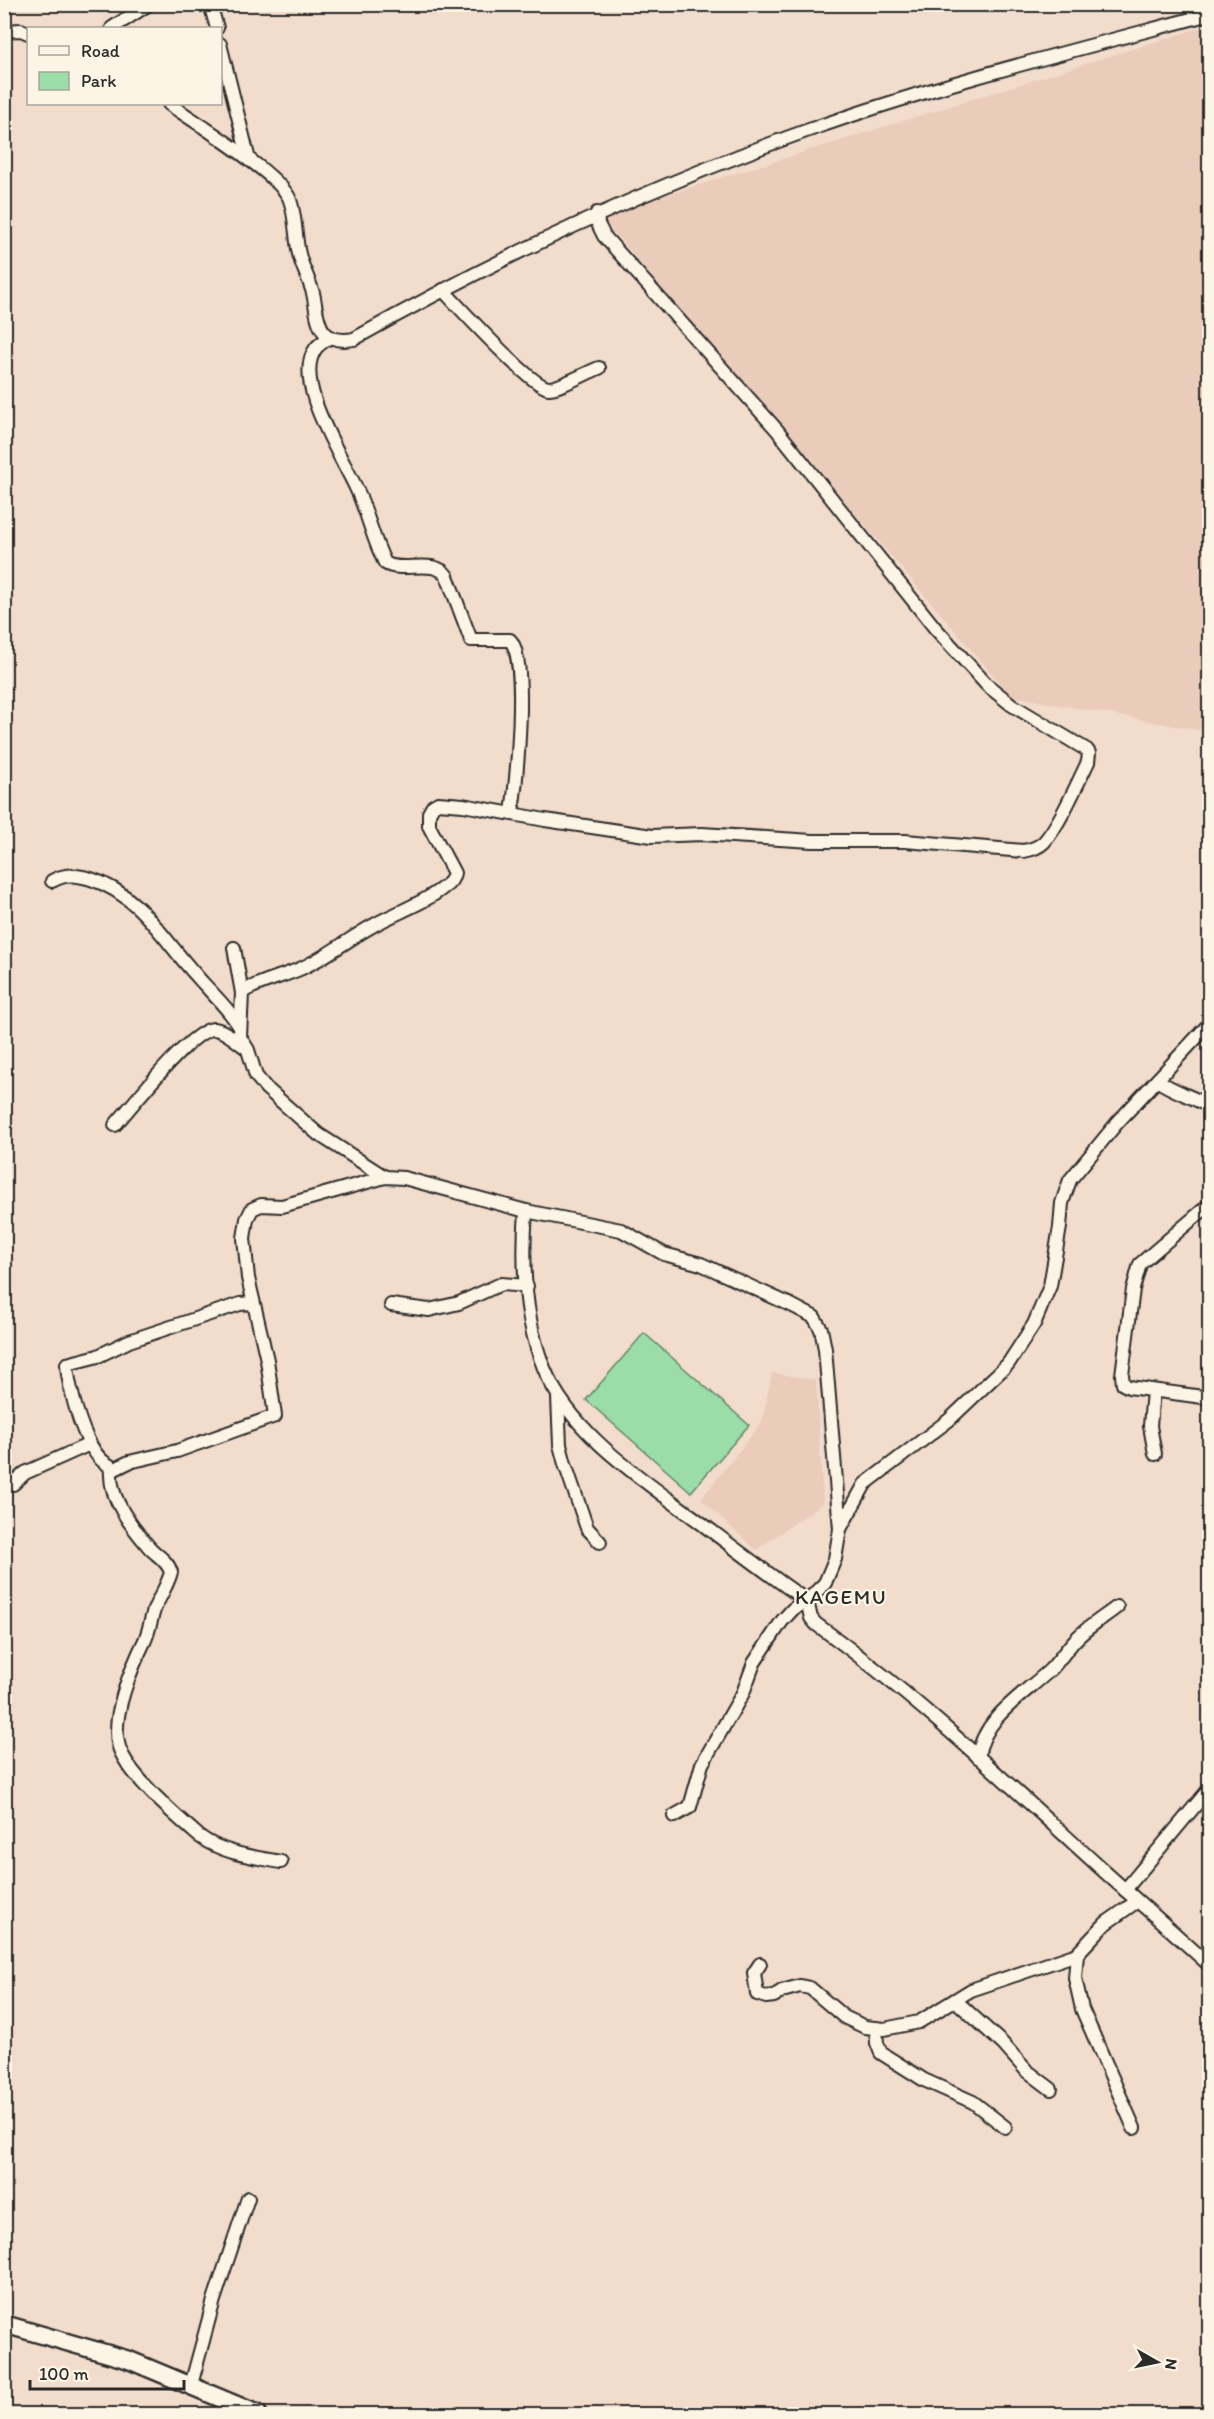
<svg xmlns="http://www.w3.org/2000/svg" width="1214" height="2419" font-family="Itim,sans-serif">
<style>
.built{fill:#ebcbba}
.green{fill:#9adda8;stroke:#62846a;stroke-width:1.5}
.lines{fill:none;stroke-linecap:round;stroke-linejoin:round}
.street-casing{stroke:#2b2b2b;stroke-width:16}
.secondary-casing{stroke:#2b2b2b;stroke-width:21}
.street{stroke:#fcf5e5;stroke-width:12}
.secondary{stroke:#fcf5e5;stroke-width:16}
.labels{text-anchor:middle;stroke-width:4.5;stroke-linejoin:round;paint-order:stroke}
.quarter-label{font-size:21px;letter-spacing:1.5px;fill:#2b2b2b;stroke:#fcf5e5}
</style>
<rect width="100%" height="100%" fill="#f2dccc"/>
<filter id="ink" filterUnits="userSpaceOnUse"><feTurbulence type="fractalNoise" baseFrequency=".0167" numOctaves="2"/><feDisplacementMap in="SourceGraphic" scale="12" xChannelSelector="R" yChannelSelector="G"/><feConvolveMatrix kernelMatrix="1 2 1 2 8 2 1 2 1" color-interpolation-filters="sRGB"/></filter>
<g filter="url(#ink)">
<g class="built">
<polygon points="1209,25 1209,736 1204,731 1011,696 600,216"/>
<polygon points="772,1373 816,1380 823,1503 756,1550 701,1499 762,1422"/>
</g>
<polygon class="green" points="644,1333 749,1425 691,1492 586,1400"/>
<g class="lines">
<defs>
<g id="street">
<polyline points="210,4 217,28"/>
<polyline points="112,28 149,4"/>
<polyline points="4,31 21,30 28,33"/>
<polyline points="220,44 249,160"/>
<path d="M169 104C194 121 282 176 290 200 296 217 295 236 299 254 302 267 309 279 313 293 316 305 316 322 324 332 332 341 343 341 354 339 499 257 649 187 806 131 938 84 1075 50 1210 14"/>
<path d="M443 290C459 307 529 384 548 388 558 389 588 372 599 368"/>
<path d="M330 337C326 340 319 344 316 348 291 381 343 458 357 490 368 514 373 540 385 563 402 574 434 557 447 576L471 640H510C529 659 516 784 512 813"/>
<path d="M52 881C66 873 76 875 91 879 139 894 163 939 195 974 210 992 227 1006 239 1026"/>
<polyline points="234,948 242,993 240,1037 248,1050 256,1076 266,1088 318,1134 385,1177"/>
<path d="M242 992C261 981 282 977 302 968 328 956 350 938 374 925 397 912 423 904 444 887 449 884 453 879 454 873L429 826V813L433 806 438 803 463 805 545 820 652 836 702 834 812 841H905L1023 851C1030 850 1039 847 1044 842 1060 824 1077 784 1088 762L1089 753 1087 750 1012 705 987 685 935 628 777 430 604 236 598 224 597 213"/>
<path d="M1210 1023 1117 1123 1070 1180 1062 1203 1060 1227 1050 1286 1034 1324 1008 1364 949 1420 865 1484 840 1529 835 1559 825 1583 807 1601 811 1618 816 1624C915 1695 1004 1780 1094 1862 1132 1897 1172 1930 1210 1966"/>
<path d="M1157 1080C1174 1092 1192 1096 1210 1107"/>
<path d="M115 1125C132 1106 191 1030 213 1029 224 1029 236 1041 245 1047"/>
<polyline points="1210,1204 1140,1264 1133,1289 1122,1375 1123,1384 1129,1387 1210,1398"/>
<path d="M526 1211C522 1262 524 1319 544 1368 570 1433 642 1479 697 1520 733 1547 769 1575 807 1601L793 1609 782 1621 754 1663 743 1693 702 1764 690 1807 674 1816"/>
<polyline points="391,1305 429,1310 459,1303 501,1284 527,1286"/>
<polyline points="1153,1391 1150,1426 1155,1454"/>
<polyline points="558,1397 560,1445 565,1464 587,1528 600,1542"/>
<path d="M111 1471 109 1465C86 1456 68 1388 67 1364L98 1356 129 1341 240 1304 253 1303"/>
<polyline points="13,1484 25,1473 90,1444"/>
<path d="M978 1757C983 1718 1023 1695 1050 1670 1060 1660 1067 1648 1077 1638 1089 1626 1104 1617 1117 1607"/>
<path d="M281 1862C253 1857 221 1853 199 1836 176 1816 128 1775 119 1747 110 1717 132 1667 145 1640 149 1631 151 1619 154 1610 159 1597 168 1585 171 1572 168 1561 156 1555 149 1547 132 1527 109 1499 111 1471L129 1462 177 1451 275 1416 267 1360 248 1278 244 1238 247 1219 252 1209 261 1205 282 1206 385 1177 404 1178 526 1211 621 1230 664 1254 701 1264 793 1306 814 1317 821 1329 825 1349 840 1529"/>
<polyline points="1125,1890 1210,1788"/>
<polyline points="1077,1954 1075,1978 1082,2009 1134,2128"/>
<polyline points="760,1964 754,1973 757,1994 766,1997 774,1996 782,1991 800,1986 810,1988 844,2017 865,2027 884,2029 919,2022 971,1990 1077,1954 1106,1923 1136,1902"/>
<polyline points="955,2000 1003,2044 1026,2070 1051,2089"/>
<polyline points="876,2028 877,2043 881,2053 924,2080 973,2102 1005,2127"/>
<polyline points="191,2385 214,2300 248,2198"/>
</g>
<polyline id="secondary" points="4,2324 129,2360 258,2414"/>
</defs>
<use href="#street" class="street-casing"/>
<use href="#secondary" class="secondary-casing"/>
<use href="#street" class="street"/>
<use href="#secondary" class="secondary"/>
</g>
</g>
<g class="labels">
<g class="quarter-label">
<text x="841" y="1604">KAGEMU</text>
</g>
</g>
<rect width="1214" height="2419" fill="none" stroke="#fcf5e5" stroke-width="24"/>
<rect x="12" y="12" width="1190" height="2395" fill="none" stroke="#2b2b2b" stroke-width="2" filter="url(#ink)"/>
<rect x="27" y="27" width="195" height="78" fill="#fcf5e5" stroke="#a8a49b" stroke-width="1.5"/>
<rect x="39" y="46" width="30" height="9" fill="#fcf5e5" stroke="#a8a49b" stroke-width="1.5"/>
<text x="81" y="57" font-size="18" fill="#2b2b2b">Road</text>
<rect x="39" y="72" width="30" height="18" fill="#9adda8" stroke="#a8a49b" stroke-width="1.5"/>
<text x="81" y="87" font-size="18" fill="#2b2b2b">Park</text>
<g transform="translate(1157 2362) rotate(99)" stroke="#fcf5e5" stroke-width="4.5" paint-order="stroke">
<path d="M0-4.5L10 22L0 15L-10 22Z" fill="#2b2b2b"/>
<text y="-9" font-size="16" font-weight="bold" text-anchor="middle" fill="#2b2b2b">N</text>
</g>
<path d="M30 2380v9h154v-9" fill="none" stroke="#2b2b2b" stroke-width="3"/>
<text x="39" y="2380" font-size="18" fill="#2b2b2b" stroke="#fcf5e5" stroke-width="4.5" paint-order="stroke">100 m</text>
</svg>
